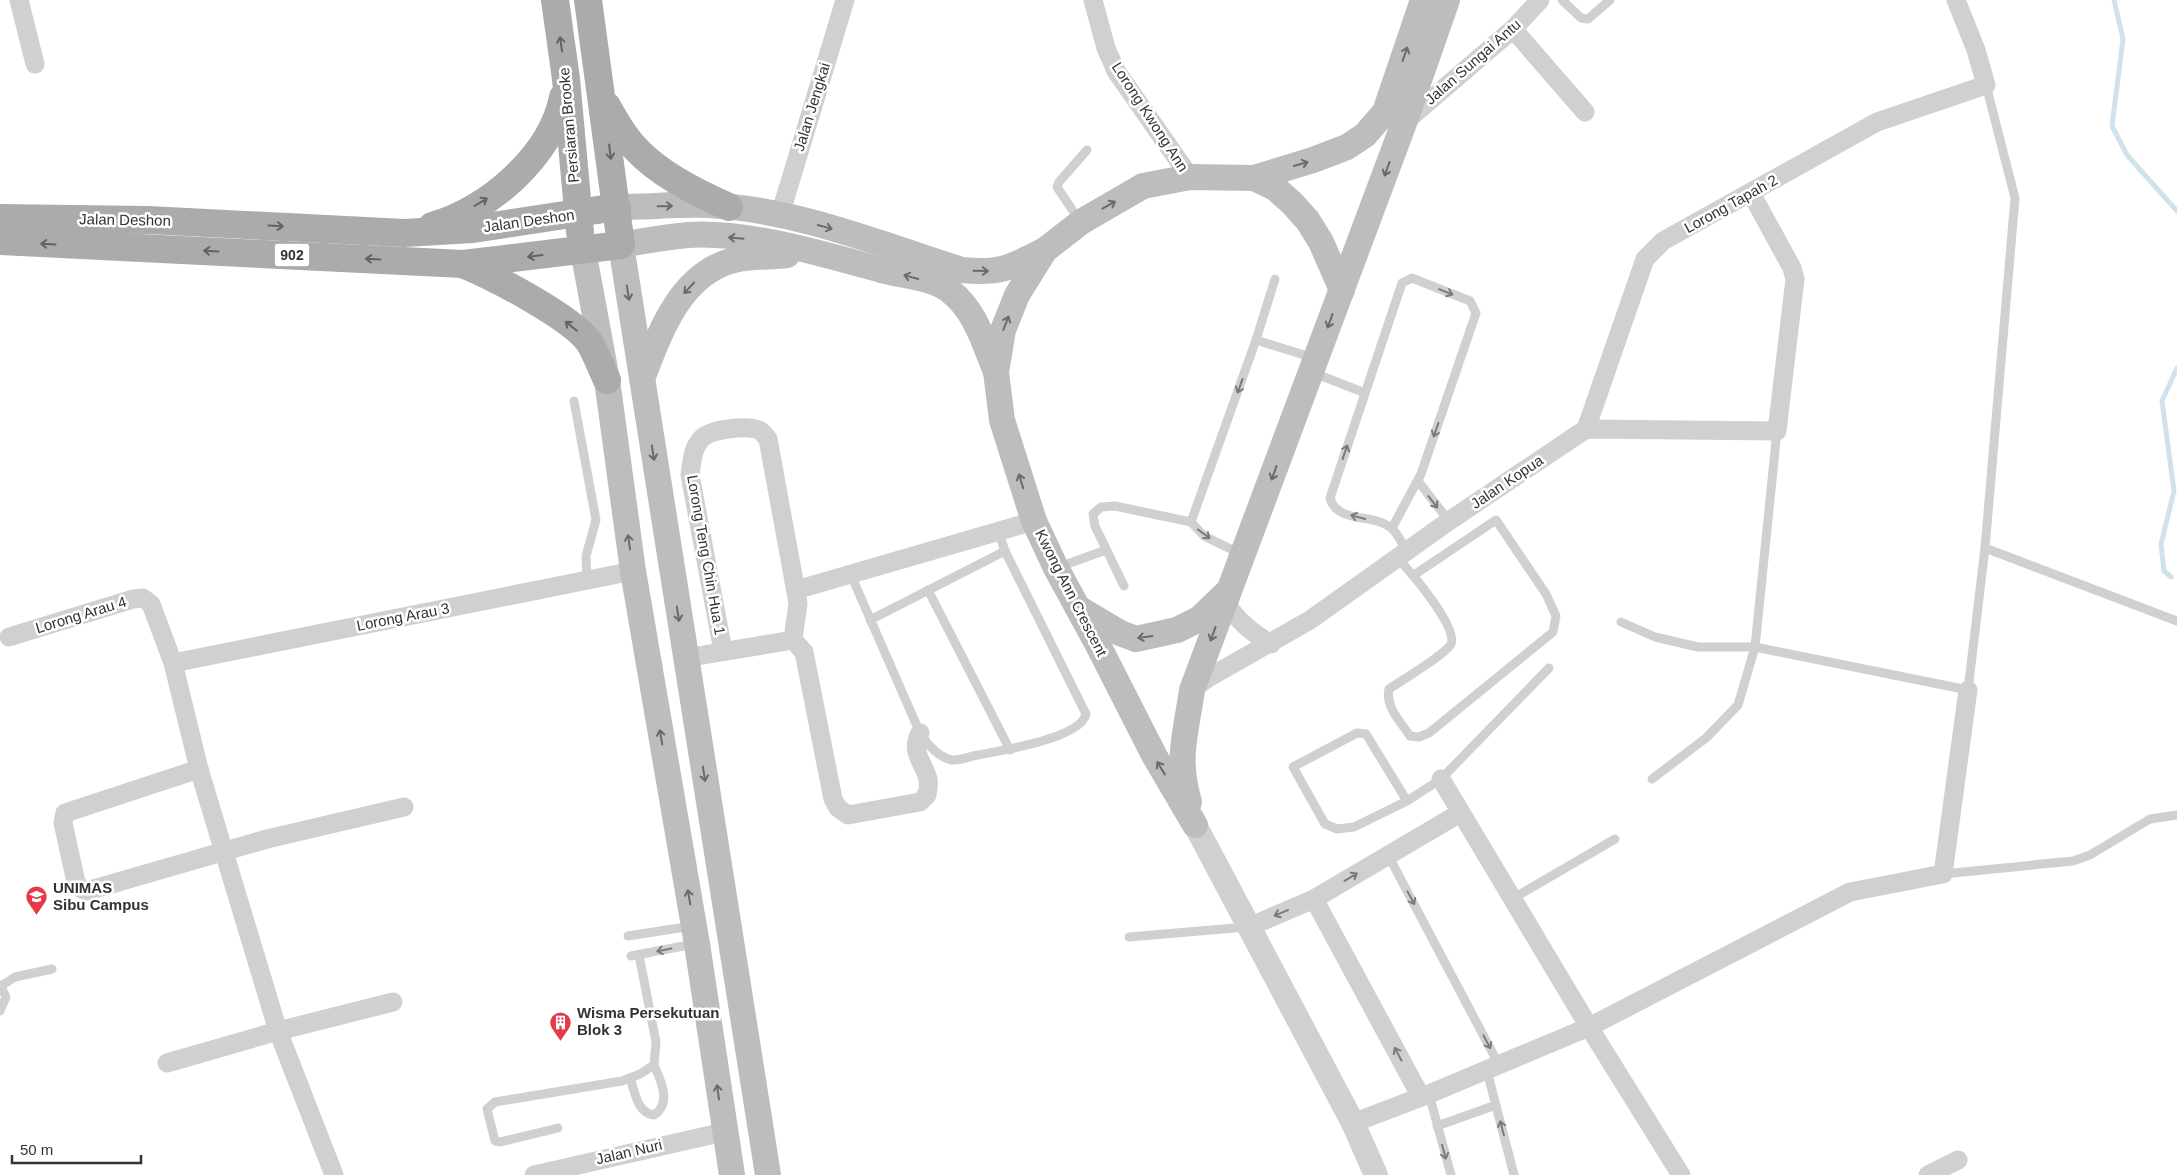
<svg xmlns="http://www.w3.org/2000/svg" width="2177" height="1175" font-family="Helvetica,sans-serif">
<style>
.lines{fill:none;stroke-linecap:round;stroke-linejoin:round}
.stream{stroke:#cfe2ee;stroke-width:5}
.service{stroke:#d0d0d0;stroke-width:9}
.minor{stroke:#d0d0d0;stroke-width:19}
.tertiary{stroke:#d0d0d0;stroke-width:24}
.secondary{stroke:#bdbdbd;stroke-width:26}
.primary{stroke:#ababab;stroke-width:28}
.oneway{stroke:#636363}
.oneway2{stroke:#6a6a6a}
.oneway3{stroke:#7a7a7a}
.labels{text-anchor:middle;stroke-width:5;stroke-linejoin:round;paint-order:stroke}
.shield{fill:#fff;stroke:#707070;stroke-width:1}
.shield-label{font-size:14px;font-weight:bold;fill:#333}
.street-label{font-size:15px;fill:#333;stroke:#fff}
.poi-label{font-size:15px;font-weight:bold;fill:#333;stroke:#fff;text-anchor:start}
</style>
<rect width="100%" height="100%" fill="#fff"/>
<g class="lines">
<g class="stream">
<polyline points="2114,0 2123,39 2112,126 2127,155 2177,211"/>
<polyline points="2171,577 2164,571 2161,544 2174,491 2162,401 2177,368"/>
</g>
<g class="service">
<polyline points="1562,0 1581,18 1588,19 1610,0"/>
<polyline points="1079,220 1057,187 1059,182 1087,150"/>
<polyline points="1256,340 1314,358"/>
<polyline points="1314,373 1365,393"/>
<polyline points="574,401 596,520 586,556 587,580"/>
<polyline points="1418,481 1449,521"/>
<path d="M1392 528 1421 474 1476 313 1470 301 1412 278 1402 283 1330 498C1337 524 1374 513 1391 528 1398 533 1402 544 1407 551"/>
<polyline points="1985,548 2177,621"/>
<polyline points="1241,554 1204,536 1191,522 1256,340 1275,279"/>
<path d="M1398 559C1410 571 1458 627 1451 644 1446 654 1401 681 1389 689 1385 707 1401 722 1410 736L1419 737 1429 733 1553 632 1556 616 1546 594 1496 520 1414 575"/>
<polyline points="1059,567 1106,550"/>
<path d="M851 575 920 733C927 744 938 757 952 760 959 761 971 756 978 755 1001 751 1081 738 1086 714L1005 551 998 531"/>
<polyline points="1124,586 1095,526 1093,514 1101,507 1115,506 1191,522"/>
<polyline points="928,590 1010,750"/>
<polyline points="870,620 1005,551"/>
<polyline points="1621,622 1655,637 1698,647 1755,647 1968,690 1985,548 2015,198 1986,85"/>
<polyline points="1652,779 1706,738 1738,705 1755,647 1777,431"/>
<polyline points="1407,801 1366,734 1357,733 1293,767 1325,824 1337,829 1354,827 1407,801 1441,779 1549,668"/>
<polyline points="1388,855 1499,1065"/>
<polyline points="1943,874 2073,861 2090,855 2150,819 2177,815"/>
<polyline points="1512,899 1615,839"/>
<polyline points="628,936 692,926"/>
<polyline points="1129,937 1246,927"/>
<polyline points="631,956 694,944"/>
<polyline points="0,985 6,997 0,1011"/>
<polyline points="1,986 15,977 52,969"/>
<polyline points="1487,1071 1514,1175"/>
<path d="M630 1078C635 1092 637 1113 654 1115 672 1103 661 1081 654 1065"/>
<polyline points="1429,1094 1451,1175"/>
<polyline points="1437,1126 1496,1105"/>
<polyline points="558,1128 500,1142 495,1141 487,1109 495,1102 622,1081 640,1074 654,1065 656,1042 639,955"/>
</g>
<g class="minor">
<polyline points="19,0 35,64"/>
<polyline points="1093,0 1106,48 1116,71 1190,177"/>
<polyline points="1513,29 1585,112"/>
<polyline points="1406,121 1513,29 1540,0"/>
<polyline points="780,215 845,0"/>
<polyline points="1586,429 1645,259 1663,241 1877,122 1986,85 1976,50 1956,0"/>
<polyline points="796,590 1034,521"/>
<path d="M1225 602C1238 621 1251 632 1271 644"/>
<polyline points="9,637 133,599 143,598 151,604 173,663 199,769 278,1031 334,1175"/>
<path d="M793 640 804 652 833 799 838 808 848 815 920 802 927 795C928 790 929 784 928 779 923 761 910 752 920 733"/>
<path d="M723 651 690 475C692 462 692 448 702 438 712 429 747 425 759 430 763 432 765 436 768 439L798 603 793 640"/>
<polyline points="685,658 793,640"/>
<polyline points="173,663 633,571"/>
<polyline points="1192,690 1208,678 1310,620 1449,521 1586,429 1777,431 1795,279 1792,268 1751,193"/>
<polyline points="199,769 65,813 63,823 76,882 81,889 87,891 267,839 404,807"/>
<polyline points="1441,779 1589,1027 1681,1175"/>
<polyline points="1314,899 1421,1097"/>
<polyline points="1249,927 1314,899 1460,813"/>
<polyline points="167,1063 278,1031 393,1002"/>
<polyline points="1353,1123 1429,1094 1589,1027 1850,892 1943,874 1968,690"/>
<polyline points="534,1175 724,1132"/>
<polyline points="1928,1175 1958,1160"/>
</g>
<polyline class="tertiary" points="1195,825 1353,1123 1376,1175"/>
<g class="secondary">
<polyline points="1254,178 1313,160 1347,147 1365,135 1385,112 1423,0"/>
<path d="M617 207C647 207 678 204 708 205 795 209 880 244 962 270 1000 274 1012 267 1045 250"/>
<polyline points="583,250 607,380 633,571 697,944 732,1175"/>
<path d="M642 379C660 332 680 274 734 260 751 256 770 257 787 255"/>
<polyline points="1078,608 1120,633 1136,639 1177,630 1199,619 1225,594"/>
<path d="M1189 802C1176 758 1186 733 1192 690L1404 123 1447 0"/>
<polyline points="1195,825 1154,755 1098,645 1056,568 1034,521 1002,420 996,372 1003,330 1017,295 1045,250 1081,222 1143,186 1190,177 1254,178 1275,188 1292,203 1308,221 1321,242 1342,290"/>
<path d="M768 1175 621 245C643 241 666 237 688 235 749 231 826 255 885 271 905 276 934 278 950 291 976 311 984 343 996 372"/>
</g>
<g class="primary">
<polyline points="555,0 566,79 580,232"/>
<path d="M607 106C616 122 625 138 638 151 660 174 699 194 729 207"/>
<polyline points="0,218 148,220 404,233 473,229 617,207"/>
<path d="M432 226C488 211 552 155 563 97"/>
<polyline points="0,241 463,264 621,245 588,0"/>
<path d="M465 265C494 277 571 317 589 342 596 353 601 368 607 380"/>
</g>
</g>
<defs><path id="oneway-shaft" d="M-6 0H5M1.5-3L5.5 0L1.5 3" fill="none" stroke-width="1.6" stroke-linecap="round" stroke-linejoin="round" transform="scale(1.25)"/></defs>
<g class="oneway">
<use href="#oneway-shaft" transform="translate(561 44) rotate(-98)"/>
<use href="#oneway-shaft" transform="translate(610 152) rotate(83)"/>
<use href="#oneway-shaft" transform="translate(481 202) rotate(-31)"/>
<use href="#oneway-shaft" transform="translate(276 226) rotate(3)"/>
<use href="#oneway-shaft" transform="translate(48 244) rotate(-177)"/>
<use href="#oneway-shaft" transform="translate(211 251) rotate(-177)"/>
<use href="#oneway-shaft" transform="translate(535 256) rotate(173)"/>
<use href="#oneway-shaft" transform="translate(373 259) rotate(-177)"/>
<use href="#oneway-shaft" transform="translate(571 326) rotate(-141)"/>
</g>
<g class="oneway2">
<use href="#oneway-shaft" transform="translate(1405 54) rotate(-71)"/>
<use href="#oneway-shaft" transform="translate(1301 164) rotate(-16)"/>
<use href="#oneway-shaft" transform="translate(1387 169) rotate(110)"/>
<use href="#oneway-shaft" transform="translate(1109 205) rotate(-29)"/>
<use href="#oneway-shaft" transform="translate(665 206) rotate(-1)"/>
<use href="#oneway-shaft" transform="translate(825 227) rotate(15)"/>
<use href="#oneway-shaft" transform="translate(736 238) rotate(-175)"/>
<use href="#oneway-shaft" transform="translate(981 271) rotate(1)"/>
<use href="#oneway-shaft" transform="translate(911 277) rotate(-165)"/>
<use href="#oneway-shaft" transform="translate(689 288) rotate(133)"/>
<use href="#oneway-shaft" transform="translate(628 293) rotate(81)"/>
<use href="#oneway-shaft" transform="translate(1330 321) rotate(110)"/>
<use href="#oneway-shaft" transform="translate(1006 323) rotate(-69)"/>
<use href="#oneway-shaft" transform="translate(653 453) rotate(81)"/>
<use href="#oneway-shaft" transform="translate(1274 473) rotate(110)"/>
<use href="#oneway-shaft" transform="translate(1021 481) rotate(-107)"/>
<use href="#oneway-shaft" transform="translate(629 542) rotate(-98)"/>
<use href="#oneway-shaft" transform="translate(678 614) rotate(81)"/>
<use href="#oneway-shaft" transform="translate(1213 634) rotate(110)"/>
<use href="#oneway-shaft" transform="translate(1145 637) rotate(172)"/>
<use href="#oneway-shaft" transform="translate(661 737) rotate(-100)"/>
<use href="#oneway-shaft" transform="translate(1161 768) rotate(-121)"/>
<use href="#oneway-shaft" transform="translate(704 774) rotate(81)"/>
<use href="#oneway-shaft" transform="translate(689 897) rotate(-100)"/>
<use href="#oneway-shaft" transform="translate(718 1092) rotate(-98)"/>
</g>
<g class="oneway3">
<use href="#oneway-shaft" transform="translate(1446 292) rotate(22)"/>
<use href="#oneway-shaft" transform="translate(1240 386) rotate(110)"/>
<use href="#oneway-shaft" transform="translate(1436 430) rotate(109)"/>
<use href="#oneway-shaft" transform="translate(1345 452) rotate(-71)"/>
<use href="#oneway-shaft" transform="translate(1433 502) rotate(52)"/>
<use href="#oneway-shaft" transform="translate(1358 517) rotate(-165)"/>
<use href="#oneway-shaft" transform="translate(1204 534) rotate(37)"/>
<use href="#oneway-shaft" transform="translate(1351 877) rotate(-31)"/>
<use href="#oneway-shaft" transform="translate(1411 898) rotate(62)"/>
<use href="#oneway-shaft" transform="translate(1281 913) rotate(157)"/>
<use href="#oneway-shaft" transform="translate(664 950) rotate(169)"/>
<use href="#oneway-shaft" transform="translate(1487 1042) rotate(62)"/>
<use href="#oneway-shaft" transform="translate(1398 1054) rotate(-118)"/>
<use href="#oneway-shaft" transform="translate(1502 1128) rotate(-105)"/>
<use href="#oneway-shaft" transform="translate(1444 1152) rotate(75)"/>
</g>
<defs>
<symbol id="university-pin" viewBox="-11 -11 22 30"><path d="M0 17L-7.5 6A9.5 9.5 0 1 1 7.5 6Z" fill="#e63946" stroke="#fff"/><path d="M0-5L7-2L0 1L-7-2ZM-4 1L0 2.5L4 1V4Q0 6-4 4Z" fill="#fff"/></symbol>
<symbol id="building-pin" viewBox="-11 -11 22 30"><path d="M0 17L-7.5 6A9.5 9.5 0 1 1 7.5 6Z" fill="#e63946" stroke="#fff"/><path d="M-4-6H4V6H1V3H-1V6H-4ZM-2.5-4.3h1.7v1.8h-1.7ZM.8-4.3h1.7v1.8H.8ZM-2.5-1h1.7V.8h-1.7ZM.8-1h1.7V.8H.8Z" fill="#fff"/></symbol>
</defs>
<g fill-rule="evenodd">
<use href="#university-pin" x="24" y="884" width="25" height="34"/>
<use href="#building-pin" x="548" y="1010" width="25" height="34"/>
</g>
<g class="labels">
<rect class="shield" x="274.5" y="243.5" width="35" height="23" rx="4"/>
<g class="shield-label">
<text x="292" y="260">902</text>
</g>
<g class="street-label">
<text transform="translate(1473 62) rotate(-41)" y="5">Jalan Sungai Antu</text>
<text transform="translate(812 107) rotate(-73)" y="5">Jalan Jengkai</text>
<text transform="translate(1150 117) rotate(57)" y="5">Lorong Kwong Ann</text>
<text transform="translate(569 125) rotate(-95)" y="5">Persiaran Brooke</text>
<text transform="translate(1731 204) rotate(-29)" y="5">Lorong Tapah 2</text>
<text transform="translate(125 220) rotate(1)" y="5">Jalan Deshon</text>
<text transform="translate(529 221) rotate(-8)" y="5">Jalan Deshon</text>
<text transform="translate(1507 482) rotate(-34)" y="5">Jalan Kopua</text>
<text transform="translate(706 555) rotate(80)" y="5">Lorong Teng Chin Hua 1</text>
<text transform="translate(1071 593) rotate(63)" y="5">Kwong Ann Crescent</text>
<text transform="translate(81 615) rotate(-17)" y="5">Lorong Arau 4</text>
<text transform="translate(403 617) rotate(-11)" y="5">Lorong Arau 3</text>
<text transform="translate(629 1152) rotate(-13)" y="5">Jalan Nuri</text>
</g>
<g class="poi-label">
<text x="53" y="893">UNIMAS<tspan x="53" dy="17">Sibu Campus</tspan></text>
<text x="577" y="1018">Wisma Persekutuan<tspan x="577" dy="17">Blok 3</tspan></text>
</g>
</g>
<path d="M12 1155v8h129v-8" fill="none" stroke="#333333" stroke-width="2.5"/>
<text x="20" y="1155" font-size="15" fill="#333333" stroke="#ffffff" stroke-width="4" paint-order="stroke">50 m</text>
</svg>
